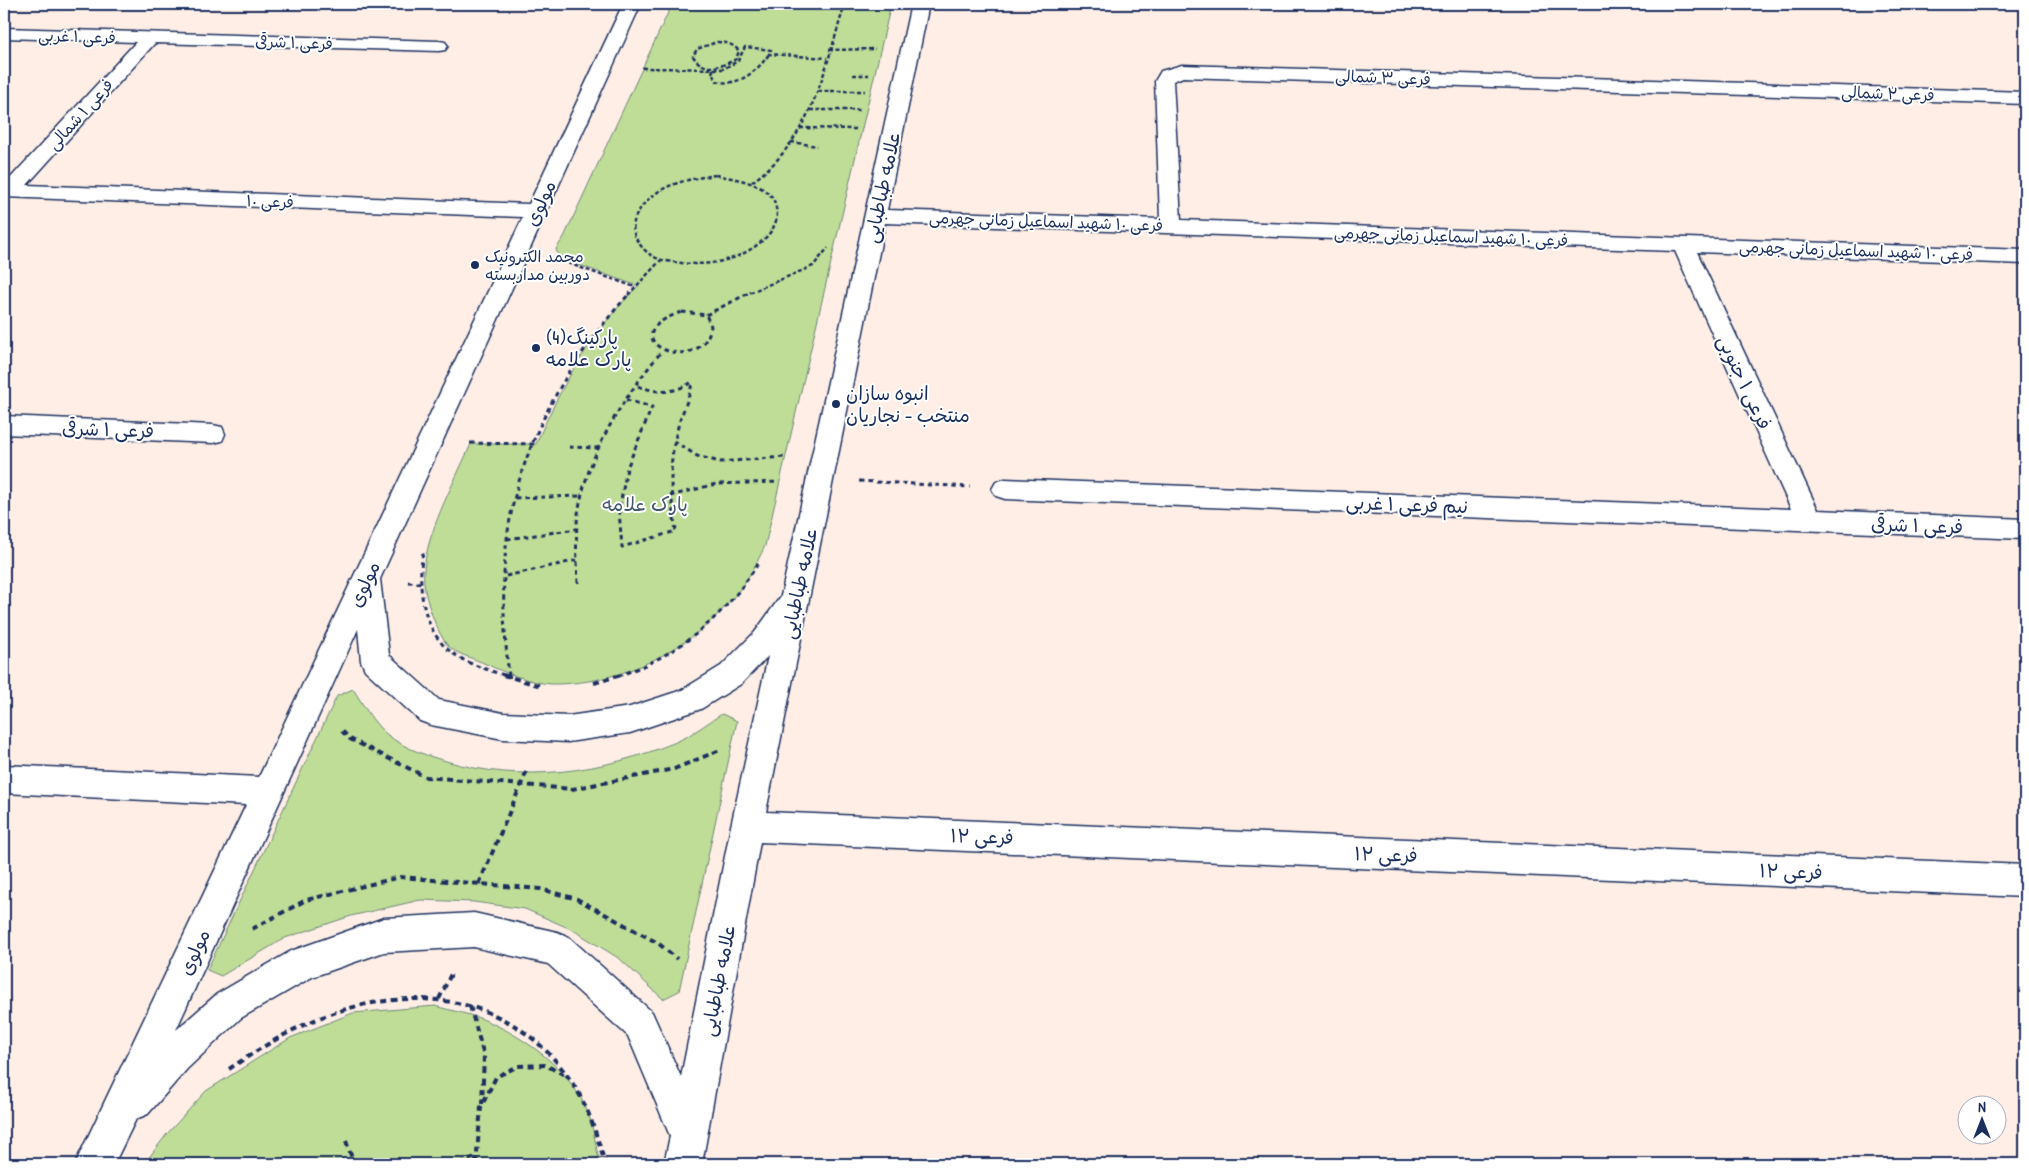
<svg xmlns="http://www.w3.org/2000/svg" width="2029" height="1168" font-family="'Patrick Hand','Playpen Sans Arabic',sans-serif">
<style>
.green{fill:#bfdd96;stroke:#6d867a}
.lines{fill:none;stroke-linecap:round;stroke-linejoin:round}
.minor-casing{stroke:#1b2f5e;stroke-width:3}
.path-far2{stroke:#1b2f5e;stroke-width:2.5;stroke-dasharray:4 2.5;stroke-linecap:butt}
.path-far1{stroke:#1b2f5e;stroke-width:3;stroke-dasharray:4.5 4;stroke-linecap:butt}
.path{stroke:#1b2f5e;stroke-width:4;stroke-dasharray:6 4.5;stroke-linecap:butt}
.minor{fill:#fff;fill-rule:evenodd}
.poi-dot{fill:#1b2f5e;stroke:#fff;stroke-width:2}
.labels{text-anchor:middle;stroke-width:4;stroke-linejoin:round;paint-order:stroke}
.far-street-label{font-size:16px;fill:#1b2f5e;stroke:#fff}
.far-poi-label{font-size:16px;fill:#1b2f5e;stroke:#fff;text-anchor:start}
.street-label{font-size:19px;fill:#1b2f5e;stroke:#fff}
.poi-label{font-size:19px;fill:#1b2f5e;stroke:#fff;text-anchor:start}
.park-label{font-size:19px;fill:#445a6c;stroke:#fff}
</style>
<rect width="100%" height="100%" fill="#feeee6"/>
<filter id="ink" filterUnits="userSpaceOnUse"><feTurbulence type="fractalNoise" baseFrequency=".02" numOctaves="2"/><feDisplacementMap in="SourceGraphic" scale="10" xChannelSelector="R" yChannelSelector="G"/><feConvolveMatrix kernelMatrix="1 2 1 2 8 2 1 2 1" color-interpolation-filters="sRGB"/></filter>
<g filter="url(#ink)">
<g class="green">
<path d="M672 4H891L765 546C760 556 755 567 749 576 708 641 628 685 551 684 532 683 503 672 486 664 475 659 456 654 448 646 437 633 425 599 424 583 420 543 455 481 471 444H536C561 386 592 331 638 286L559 258 556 249 564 237Z"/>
<path d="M353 689C361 701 369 716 379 727 397 746 421 754 446 761 522 784 603 772 676 742 692 735 707 723 722 714L737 721 679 991 663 999 620 959 573 930 525 909 474 902 420 900 351 916 285 938 221 976 207 970 337 696Z"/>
<path d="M435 1006C452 1011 471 1014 487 1021 528 1039 572 1071 589 1115 594 1131 596 1148 600 1164H144L167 1134 206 1091 290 1038 353 1013Z"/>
</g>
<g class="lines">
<defs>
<g id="minor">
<path d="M623 4H641L380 579 389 655 439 700 503 713 568 716 630 707 682 690 721 666 755 632 781 596 911 4H929L887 210 1160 219 1155 81 1161 71 1182 65 2025 92V104L1183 77 1173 81 1181 220 2025 250V264L1697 252 1818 510 2025 519V539L1005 499 996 496 992 489 996 482 1005 479 1791 509 1675 251 885 223 766 812 2025 865V897L760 842 702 1164H664L670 1136 628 1036 548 964 474 947 384 952 312 977 241 1018 187 1069 148 1114 136 1119 114 1164H75L246 805 4 793V765L259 777 523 217 4 197V185L136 42 4 38V28L439 41 445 42 448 46 445 50 439 51 155 43 27 185 529 204ZM358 629 361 661 365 670 420 721 431 725 503 739 568 742 630 733 701 709 741 684 768 656 731 826 681 1077 652 1012 569 937 557 932 474 913 384 918 291 951 217 994 176 1030Z"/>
<polygon points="4,416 213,425 222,427 225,434 222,441 213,443 4,434"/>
</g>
</defs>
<use href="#minor" class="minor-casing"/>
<g class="path-far2">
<path d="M717 42C726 42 733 44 739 51L736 59C722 67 703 73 693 56L697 49Z"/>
<polyline points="829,50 875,49"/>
<polyline points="642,68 723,69 738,61 745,47 771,50 769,54 827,58"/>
<path d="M713 69 712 74 717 81C737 88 759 70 769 54"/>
<polyline points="853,75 869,75"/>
<polyline points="818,91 865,91"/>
<polyline points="810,110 861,110"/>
<polyline points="800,128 856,129"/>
<polyline points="791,142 817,146"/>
<path d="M716 175C735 179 758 181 772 197 774 199 775 204 776 208 783 233 747 255 726 260 705 266 686 264 666 261 654 259 645 252 638 242 632 233 632 223 637 214 653 185 687 179 716 175Z"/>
<path d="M752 182C812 139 824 71 845 4"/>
<polyline points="556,259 635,287"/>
<polyline points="628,295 661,260"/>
<polyline points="744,295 813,266 828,248"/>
</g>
<g class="path-far1">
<path d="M682 312 706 315 711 326C702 382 603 337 682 312Z"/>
<polyline points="706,315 747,294"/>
<path d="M626 400 652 407 627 468 619 511 622 547 676 531C670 495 668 462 678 427 682 411 690 398 692 382 671 395 657 393 635 385"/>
<polyline points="674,441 697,456 720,462 784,457"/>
<polyline points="470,443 535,444"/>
<polyline points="569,447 599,448"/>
<polyline points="859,481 970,487"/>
<polyline points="670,496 716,484 779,482"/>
<polyline points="515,498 582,496"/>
<polyline points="507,539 577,529"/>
<path d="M423 553C417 585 422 630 451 652 467 664 488 670 507 676"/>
<polyline points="506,576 578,560"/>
<polyline points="408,582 420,583"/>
<path d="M578 583C577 560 575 536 578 514 587 453 624 397 662 351"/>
<path d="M509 676C504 631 501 585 507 539 518 447 568 361 629 294"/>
<path d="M618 676C679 655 725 617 759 562"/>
</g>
<g class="path">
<polyline points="503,675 541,686"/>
<polyline points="509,675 509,678"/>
<polyline points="594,683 621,675"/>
<polyline points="342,731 350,739 426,777 572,789 674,769 720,750"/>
<polyline points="479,884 528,768"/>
<polyline points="252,929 306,900 400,877 540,889 577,899 658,943 677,959"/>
<polyline points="439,999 451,974"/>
<polyline points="470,1006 484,1056 482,1104"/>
<path d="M229 1069C259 1049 290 1029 325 1016 417 982 516 996 573 1084 589 1108 597 1136 605 1164"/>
<polyline points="346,1141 354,1164"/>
<polyline points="459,1164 477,1156"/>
<polyline points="476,1164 481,1107 496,1077 518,1066 545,1065 567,1076"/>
</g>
<use href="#minor" class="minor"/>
</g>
</g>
<g class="poi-dot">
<circle cx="475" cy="265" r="5"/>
<circle cx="536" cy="348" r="5"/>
<circle cx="836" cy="404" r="5"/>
</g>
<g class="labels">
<g class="far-street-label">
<text transform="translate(77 36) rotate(2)" y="6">فرعی ۱ غربی</text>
<text transform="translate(294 42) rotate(2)" y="6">فرعی ۱ شرقی</text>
<text transform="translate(1383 77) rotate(2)" y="6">فرعی ۳ شمالی</text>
<text transform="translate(1888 93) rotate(2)" y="6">فرعی ۲ شمالی</text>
<text transform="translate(80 114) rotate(-48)" y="6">فرعی ۱ شمالی</text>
<text transform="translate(270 201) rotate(2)" y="6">فرعی ۱۰</text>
<text transform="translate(1046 221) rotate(2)" y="6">فرعی ۱۰ شهید اسماعیل زمانی جهرمی</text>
<text transform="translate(1451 236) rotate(2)" y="6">فرعی ۱۰ شهید اسماعیل زمانی جهرمی</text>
<text transform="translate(1856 250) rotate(2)" y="6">فرعی ۱۰ شهید اسماعیل زمانی جهرمی</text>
</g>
<g class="far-poi-label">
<text x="485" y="262">محمد الکترونیک<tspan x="485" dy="18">دوربین مداربسته</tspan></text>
</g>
<g class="street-label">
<text transform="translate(882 187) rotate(-78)" y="7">علامه طباطبایی</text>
<text transform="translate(540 203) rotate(-65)" y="7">مولوی</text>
<text transform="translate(1745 382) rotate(65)" y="7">فرعی ۱ جنوبی</text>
<text transform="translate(108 429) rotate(2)" y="7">فرعی ۱ شرقی</text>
<text transform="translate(1407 504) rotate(2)" y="7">نیم فرعی ۱ غربی</text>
<text transform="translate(1917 525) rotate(2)" y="7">فرعی ۱ شرقی</text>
<text transform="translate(799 583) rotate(-78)" y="7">علامه طباطبایی</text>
<text transform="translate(364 584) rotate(-65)" y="7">مولوی</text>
<text transform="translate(982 836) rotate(2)" y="7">فرعی ۱۲</text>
<text transform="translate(1386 854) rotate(2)" y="7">فرعی ۱۲</text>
<text transform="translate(1791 871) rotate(2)" y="7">فرعی ۱۲</text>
<text transform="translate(194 952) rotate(-65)" y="7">مولوی</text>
<text transform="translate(718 980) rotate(-79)" y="7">علامه طباطبایی</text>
</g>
<g class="poi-label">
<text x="546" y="344">پارکینگ(4)<tspan x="546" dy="22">پارک علامه</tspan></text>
<text x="846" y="400">انبوه سازان<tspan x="846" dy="22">منتخب - نجاریان</tspan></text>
</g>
<g class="park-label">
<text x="645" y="511">پارک علامه</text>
</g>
</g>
<rect width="2029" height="1168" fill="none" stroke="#fff" stroke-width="20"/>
<rect x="10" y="10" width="2009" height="1148" fill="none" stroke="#1b2f5e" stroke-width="2" filter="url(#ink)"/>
<g transform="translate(1982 1120)"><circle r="24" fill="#ffffff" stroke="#a4acbf"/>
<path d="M0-4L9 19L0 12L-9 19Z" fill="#1b2f5e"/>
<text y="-8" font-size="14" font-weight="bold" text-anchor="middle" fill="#1b2f5e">N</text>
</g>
</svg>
